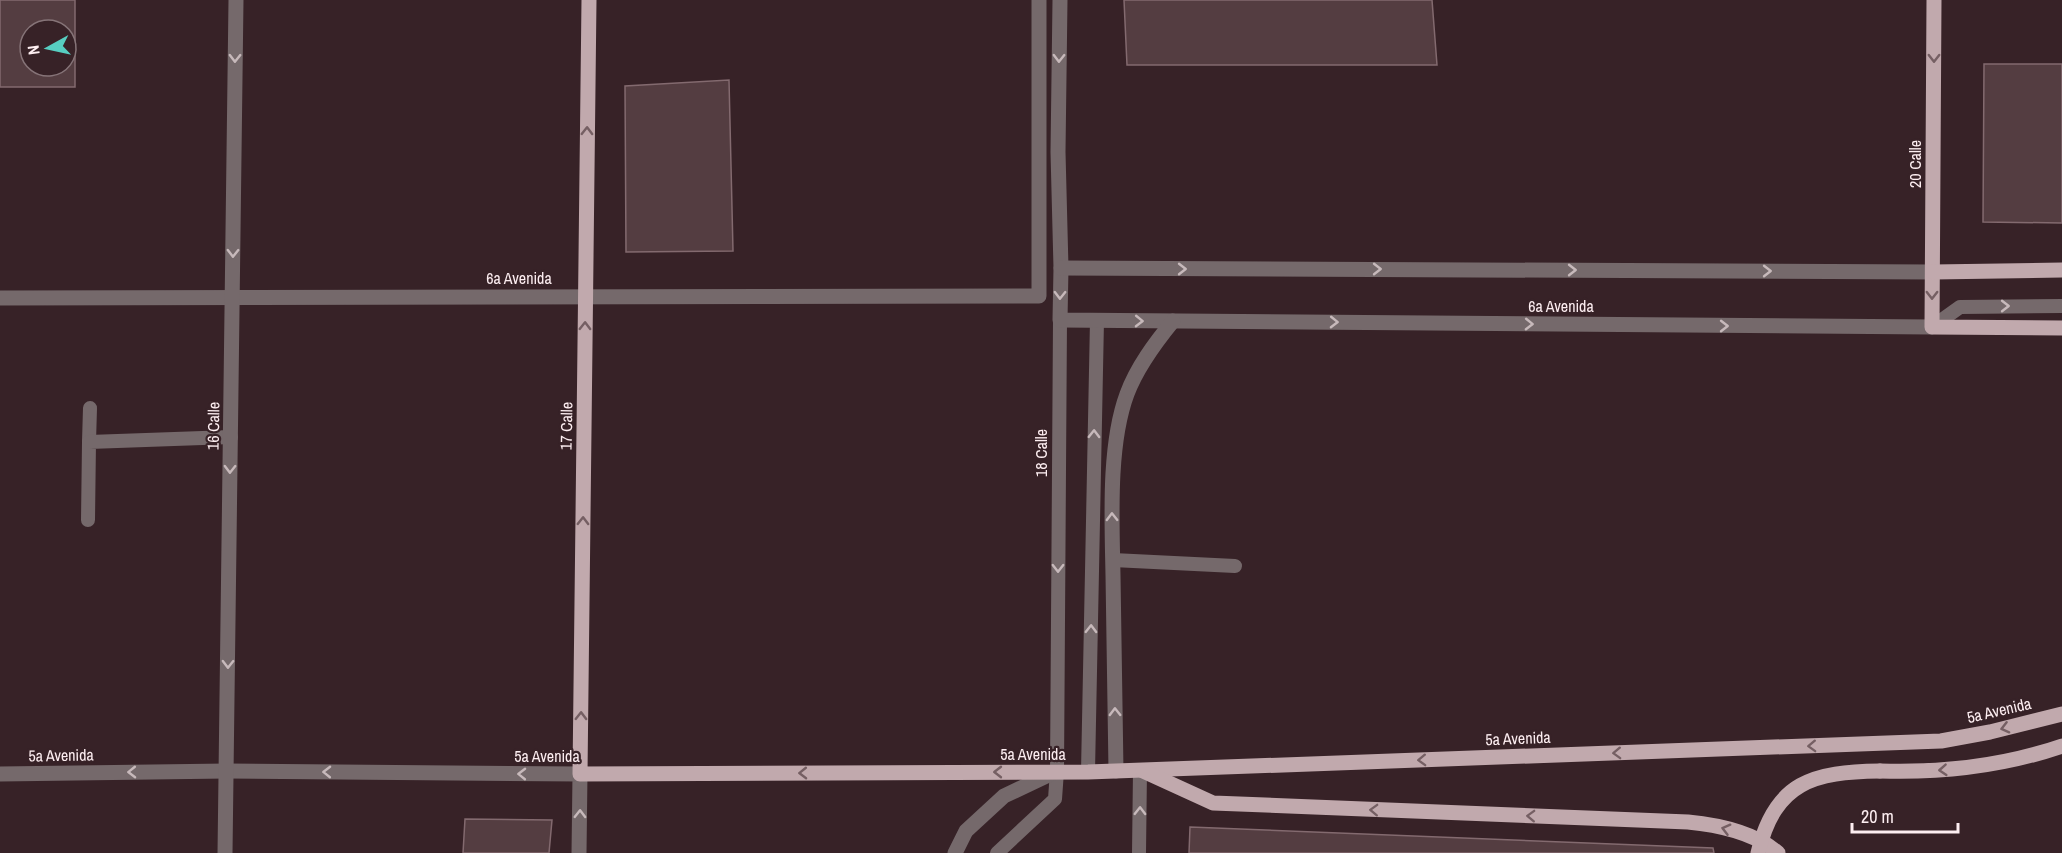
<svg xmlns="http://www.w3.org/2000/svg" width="2062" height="853" font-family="'Archivo Narrow',sans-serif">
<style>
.building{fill:#543d41;stroke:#836a6f;stroke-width:1.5;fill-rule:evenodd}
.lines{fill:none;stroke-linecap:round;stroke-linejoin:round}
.service{stroke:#75696b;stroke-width:14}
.pedestrian{stroke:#75696b;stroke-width:15}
.minor{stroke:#75696b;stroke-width:15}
.primary{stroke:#c1a9ad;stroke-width:15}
.primary-bridge{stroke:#c1a9ad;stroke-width:15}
.oneway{stroke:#c7b9bb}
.oneway2{stroke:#755f63}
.labels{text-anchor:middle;stroke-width:4.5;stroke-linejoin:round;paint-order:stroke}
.street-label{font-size:16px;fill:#fdeef1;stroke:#372227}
</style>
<rect width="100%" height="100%" fill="#372227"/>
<g class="building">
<path d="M0 0H75V87H0ZM30 30H66V66H30Z"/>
<polygon points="1124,0 1432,0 1437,65 1127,65"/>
<polygon points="1984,64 2062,64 2062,223 1983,222"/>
<polygon points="729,80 733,251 626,252 625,86"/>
<polygon points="465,819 552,820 549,853 463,853"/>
<polygon points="1190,827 1713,848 1714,853 1189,853"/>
</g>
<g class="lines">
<g class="service">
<polyline points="1932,327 1960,307 2062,306"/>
<polyline points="89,442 90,408"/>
<polyline points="88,520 89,442 231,437"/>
<polyline points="1113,560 1235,566"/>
<polyline points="1088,772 1097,320"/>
<polyline points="997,853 1055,799 1057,771 1060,320"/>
<polyline points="1139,853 1140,770"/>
</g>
<polyline class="pedestrian" points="0,298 1039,296 1039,0"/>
<g class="minor">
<polyline points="1060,0 1058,152 1061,268 1060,320 1932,327"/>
<polyline points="1061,268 1933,272"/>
<path d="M1116 771C1115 705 1114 640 1113 575 1112 521 1108 445 1127 394 1137 367 1155 343 1173 321"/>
<polyline points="0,774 227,771 580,774 579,853"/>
<polyline points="225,853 236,0"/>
<polyline points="955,853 966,831 1004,796 1057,771"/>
</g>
<g class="primary">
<polyline points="589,0 580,774 1088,772 1941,741 1990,732 2062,714"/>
<polyline points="1934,0 1932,327 2062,328"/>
<polyline points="1933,272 2062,270"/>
<path d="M1143 771 1213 803 1688 822C1719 825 1754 832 1778 853"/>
<path d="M1880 771C1942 773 2004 766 2062 746"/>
</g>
<path class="primary-bridge" d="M1758 853C1775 781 1814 772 1880 771"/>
</g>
<defs><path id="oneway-chevron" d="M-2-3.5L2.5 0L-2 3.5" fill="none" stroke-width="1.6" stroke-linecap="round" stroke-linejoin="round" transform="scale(1.5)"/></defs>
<g class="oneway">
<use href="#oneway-chevron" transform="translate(235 58) rotate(91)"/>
<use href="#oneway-chevron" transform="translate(1059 58) rotate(91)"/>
<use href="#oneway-chevron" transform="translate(233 253) rotate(91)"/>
<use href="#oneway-chevron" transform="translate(1182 269)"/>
<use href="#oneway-chevron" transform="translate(1377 269)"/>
<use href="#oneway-chevron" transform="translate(1572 270)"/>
<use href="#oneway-chevron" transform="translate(1767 271)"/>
<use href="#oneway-chevron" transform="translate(1060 295) rotate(91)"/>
<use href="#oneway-chevron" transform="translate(2005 306)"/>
<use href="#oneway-chevron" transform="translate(1139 321) rotate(1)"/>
<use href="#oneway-chevron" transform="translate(1334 322) rotate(1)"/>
<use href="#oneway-chevron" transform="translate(1529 324) rotate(1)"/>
<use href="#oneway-chevron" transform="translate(1724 326)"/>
<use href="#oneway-chevron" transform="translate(1094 434) rotate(-89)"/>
<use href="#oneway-chevron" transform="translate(230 469) rotate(91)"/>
<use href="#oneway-chevron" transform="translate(1112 517) rotate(-91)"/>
<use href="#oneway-chevron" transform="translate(1058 568) rotate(90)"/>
<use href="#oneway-chevron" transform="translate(1091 629) rotate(-89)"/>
<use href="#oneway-chevron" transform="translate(228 664) rotate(91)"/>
<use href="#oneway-chevron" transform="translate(1115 712) rotate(-91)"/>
<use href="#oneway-chevron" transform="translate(132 772) rotate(179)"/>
<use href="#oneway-chevron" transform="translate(327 772) rotate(-179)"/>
<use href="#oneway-chevron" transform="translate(522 774) rotate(-179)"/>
<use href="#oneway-chevron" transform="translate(1140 811) rotate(-89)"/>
<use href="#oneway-chevron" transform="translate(580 814) rotate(-89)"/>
</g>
<g class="oneway2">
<use href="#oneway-chevron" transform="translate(1934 58) rotate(90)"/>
<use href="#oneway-chevron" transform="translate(587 131) rotate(-89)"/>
<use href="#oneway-chevron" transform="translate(1932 295) rotate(90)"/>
<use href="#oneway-chevron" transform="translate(585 326) rotate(-89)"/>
<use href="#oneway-chevron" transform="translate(583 521) rotate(-89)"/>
<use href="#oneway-chevron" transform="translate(581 716) rotate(-89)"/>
<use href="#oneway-chevron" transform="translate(2005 728) rotate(166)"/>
<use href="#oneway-chevron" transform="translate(1812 746) rotate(178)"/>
<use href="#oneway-chevron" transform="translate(1617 753) rotate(178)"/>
<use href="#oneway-chevron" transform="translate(1422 760) rotate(178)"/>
<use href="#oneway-chevron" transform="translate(1943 770) rotate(176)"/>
<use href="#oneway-chevron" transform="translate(998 772) rotate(180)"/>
<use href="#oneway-chevron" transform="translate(803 773) rotate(179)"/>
<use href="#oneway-chevron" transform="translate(1374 810) rotate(-178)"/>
<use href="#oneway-chevron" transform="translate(1531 816) rotate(-178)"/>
<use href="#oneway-chevron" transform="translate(1726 829) rotate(-165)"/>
</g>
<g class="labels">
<g class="street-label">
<text transform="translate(1915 164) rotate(-90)" y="6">20 Calle</text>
<text x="519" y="284">6a Avenida</text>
<text x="1561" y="312">6a Avenida</text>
<text transform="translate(213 426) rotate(-89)" y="6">16 Calle</text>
<text transform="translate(566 426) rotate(-89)" y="6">17 Calle</text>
<text transform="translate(1041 453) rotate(-90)" y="6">18 Calle</text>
<text transform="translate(1999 710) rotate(-13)" y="6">5a Avenida</text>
<text transform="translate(1518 738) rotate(-2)" y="6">5a Avenida</text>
<text x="1033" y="760">5a Avenida</text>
<text transform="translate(61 755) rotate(-1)" y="6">5a Avenida</text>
<text x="547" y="762">5a Avenida</text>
</g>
</g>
<g transform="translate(48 48) rotate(262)"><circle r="28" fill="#372227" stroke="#867478" stroke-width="1.5"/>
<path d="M0-4.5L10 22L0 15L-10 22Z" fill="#57cec1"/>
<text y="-9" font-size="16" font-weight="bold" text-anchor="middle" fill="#fdeef1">N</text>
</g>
<path d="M1852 823v9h106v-9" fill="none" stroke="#fdeef1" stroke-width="3"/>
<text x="1861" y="823" font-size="18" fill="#fdeef1" stroke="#372227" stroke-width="4.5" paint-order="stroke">20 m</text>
</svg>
